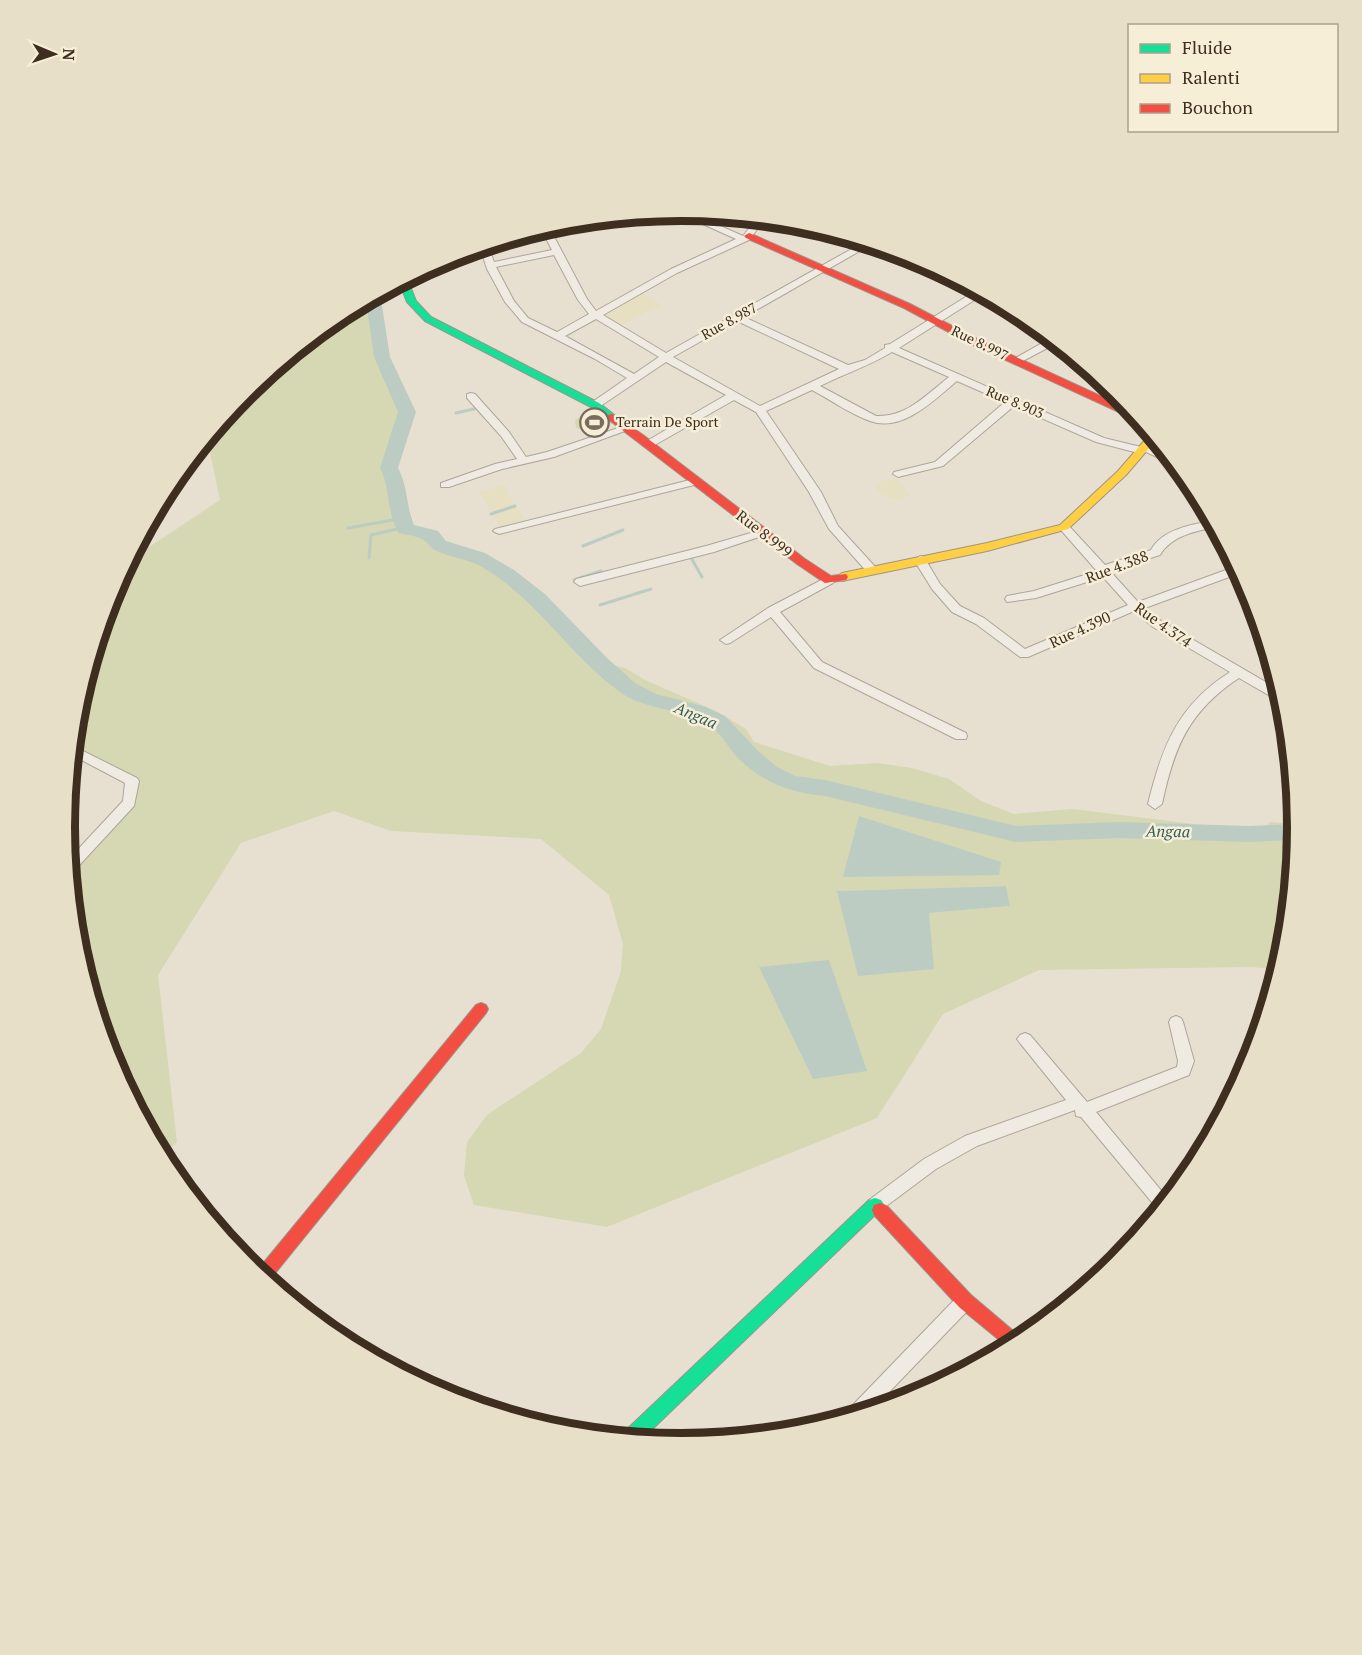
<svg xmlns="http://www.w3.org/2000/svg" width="1362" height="1655" font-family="'PT Serif',serif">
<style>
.farmland{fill:#e6dfc2}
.green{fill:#d6d7b3;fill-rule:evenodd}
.water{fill:#bcccc2}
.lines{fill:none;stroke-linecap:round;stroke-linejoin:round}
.stream{stroke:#bcccc2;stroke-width:3}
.river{fill:#bcccc2;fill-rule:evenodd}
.street-casing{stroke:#ada599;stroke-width:2}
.fast-casing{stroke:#9c958a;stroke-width:2}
.slow-casing{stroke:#9c958a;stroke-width:2}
.jam-casing{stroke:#9c958a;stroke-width:2}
.street{fill:#efebe3;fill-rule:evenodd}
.fast{fill:#16e098;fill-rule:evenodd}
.slow{fill:#ffcf43;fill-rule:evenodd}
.jam{fill:#f24e42;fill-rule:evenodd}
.labels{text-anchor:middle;stroke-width:5;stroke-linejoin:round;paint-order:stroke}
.far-street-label{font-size:14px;fill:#3d2e20;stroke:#f7eed8}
.far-poi-label{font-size:14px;fill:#3d2e20;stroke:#f7eed8;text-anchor:start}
.street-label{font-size:15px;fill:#3d2e20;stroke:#f7eed8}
.water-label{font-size:16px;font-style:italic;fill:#2f5d5a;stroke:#f7eed8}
.rim{fill:none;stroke:#3d2e20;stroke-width:8}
</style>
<rect width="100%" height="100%" fill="#e7e0d1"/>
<g class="farmland">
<polygon points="640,292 662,305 620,325 596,314"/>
<polygon points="895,478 900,482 911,495 898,500 880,494 875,483"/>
<polygon points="505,485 516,507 526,520 501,528 479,492"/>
</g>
<g class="green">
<path d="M374 296 382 357 407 412 389 468 398 489 400 514 408 531 431 535 434 542 445 549 478 556 493 565 541 600 596 661 625 668 647 681 716 711 746 729 754 742 830 766 878 763 912 768 949 779 981 801 1014 814 1072 809 1267 833 1269 822 1297 824 1286 948 1279 970 1252 967 1039 970 943 1014 877 1118 607 1227 474 1205 464 1176 467 1142 488 1114 581 1053 601 1029 621 971 623 944 609 895 541 839 391 831 334 811 241 843 158 975 177 1142 162 1158 111 1063 76 947 68 868 105 831 137 777 72 755 76 707 112 591 128 561 220 500 207 438 245 391 339 315ZM1006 886 1010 906 929 913 837 891Z"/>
<polygon points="590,411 602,415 614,423 592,432 576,428 575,420"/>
</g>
<g class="water">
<polygon points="859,816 1001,862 999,875 843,877"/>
<polygon points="1006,886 1010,906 929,913 934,969 858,976 837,891"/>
<polygon points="829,960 867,1071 813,1079 759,967"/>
</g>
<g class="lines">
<g class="stream">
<polyline points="456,413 478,408"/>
<polyline points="491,514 515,506"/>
<polyline points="348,528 393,520"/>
<polyline points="583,546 623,530"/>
<polyline points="689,554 702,577"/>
<polyline points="369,558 371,535 397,529"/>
<polyline points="574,580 601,571"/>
<polyline points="600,605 651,589"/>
</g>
<path class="river" d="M380 293 390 357 416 412 398 468C408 486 406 506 414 525L438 531 446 541 485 553 514 570 545 594 608 659 635 683 656 694 703 706 725 716 759 752 777 767 795 776 825 780 1016 826 1118 822 1249 826 1297 824 1296 840 1249 842 1118 838 1016 842 825 796C790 793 761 782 736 756 728 747 722 735 713 728 686 707 647 712 620 692 569 655 537 599 482 567 468 559 453 558 439 552 432 550 430 545 425 541 420 536 407 535 399 533 386 513 391 489 380 468L398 412 374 357 366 300Z"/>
<defs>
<g id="street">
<path d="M676 212H689L743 236 757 218 765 219 749 240 677 273 603 315 666 353 864 242 872 244 744 317 848 365 865 360 885 348V345L890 344 977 290 984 294 899 348 1104 438 1141 447 1150 446 1168 454 1176 464 1170 463 1146 452 1142 454 1096 442 1014 406 943 466 898 477 893 474 894 472 935 462 1005 402 957 381C935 399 903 433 870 421 850 414 831 400 812 390L766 411 821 492 838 526 878 570 872 574 868 573 829 529 809 492 756 412 734 400 653 446H645V442L726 395 666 362 599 407H591V403L627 378 595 359 522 322 505 302 487 269 480 247 488 245 494 262 552 250 541 229 549 227 587 299 596 311 671 269 736 239ZM554 255 578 300 589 314 557 332 528 318 514 301 496 267ZM596 319 659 357 634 374 565 336ZM737 321 839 369 760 406 673 357ZM892 352 949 377C926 395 907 417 876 416L820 386C844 374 869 366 892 352Z"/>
<polygon points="1051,338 1057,343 1019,363 1015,364 1010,361"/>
<polygon points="471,393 475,394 509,432 526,457 547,452 624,426 628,425 633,428 554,457 502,469 449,487 441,487 441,483 495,464 517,459 501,436 467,398 467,394"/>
<polygon points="698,478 703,481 702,483 499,534 493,531 495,529"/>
<path d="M1213 521 1216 527C1195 531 1171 536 1160 555L1110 571 1138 602 1237 566 1240 573 1145 608 1161 621 1281 691 1284 702 1279 701 1239 678C1189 711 1174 747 1162 804L1155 809 1148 804C1162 746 1178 705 1230 672L1153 627 1134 611 1028 657H1020L976 624 952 612 932 589 914 560 920 556 924 557 940 584 960 606 984 618 1025 649 1128 605 1103 577 1036 598 1007 602 1005 599 1007 596 1034 591 1094 572 1096 570 1060 529V525H1068L1105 565 1151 550C1161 530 1192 524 1213 521Z"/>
<polygon points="761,530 767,533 765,535 714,552 580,586 574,582 576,579 706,546"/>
<polygon points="829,576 835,580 833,583 780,612 822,662 966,733 967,736 966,739 956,739 814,668 771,617 730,643 726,644 720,640 768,608"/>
<polygon points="73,746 137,778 139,781 134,806 73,872 69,873 68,860 123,801 125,783 72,755"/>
<polygon points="1176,1016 1181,1018 1183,1022 1194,1061 1189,1075 1096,1112 1169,1200 1160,1212 1081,1117 1076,1116 1075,1110 977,1146 936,1169 881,1210 875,1212 869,1210 867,1205 869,1200 924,1159 965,1136 1066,1100 1020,1043 1017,1039 1020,1035 1025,1033 1030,1035 1087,1102 1177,1067 1178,1061 1169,1022 1171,1018"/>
<polygon points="965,1293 971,1295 973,1301 971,1307 871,1411 846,1419 848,1410 959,1295"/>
<polygon points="334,1329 417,1373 420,1379 418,1383 338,1340 328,1331"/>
</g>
<g id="fast">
<polygon points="407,278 416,301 431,317 599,403 617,417 612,420 591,407 425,321 407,302 399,282"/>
<polygon points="875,1198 881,1200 888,1210 886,1215 880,1217 875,1215 641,1440 620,1438 623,1433 869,1200"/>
</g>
<polygon id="slow" points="1151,433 1156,440 1126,475 1068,529 987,551 842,581 836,577 842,573 987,543 1060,525 1118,471"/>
<g id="jam">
<polygon points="749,233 910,304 979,340 1133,411 1140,420 1134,419 971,344 904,308 746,238 744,236"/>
<polygon points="612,414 643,435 805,559 831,576 846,574 848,577 846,580 825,583 797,564 608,419 608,415"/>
<polygon points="481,1003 486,1005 488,1009 486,1013 268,1282 256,1272 476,1005"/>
<polygon points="880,1203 886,1205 971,1295 1024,1340 1009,1348 959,1307 874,1215 872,1210 874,1205"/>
</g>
</defs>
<use href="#street" class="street-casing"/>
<use href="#fast" class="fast-casing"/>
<use href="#slow" class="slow-casing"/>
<use href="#jam" class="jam-casing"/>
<use href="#street" class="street"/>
<use href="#fast" class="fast"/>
<use href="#slow" class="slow"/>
<use href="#jam" class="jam"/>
</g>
<defs>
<symbol id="stadium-ring" viewBox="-11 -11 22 22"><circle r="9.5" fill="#f7eed8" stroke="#786c5e" stroke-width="1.5"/><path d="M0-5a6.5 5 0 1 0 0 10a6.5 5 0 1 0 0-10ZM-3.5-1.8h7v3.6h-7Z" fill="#786c5e"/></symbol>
</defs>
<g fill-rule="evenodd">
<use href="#stadium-ring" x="578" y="406" width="33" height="33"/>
</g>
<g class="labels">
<g class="far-street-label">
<text transform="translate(729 321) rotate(-29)" y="5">Rue 8.987</text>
<text transform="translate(980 343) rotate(26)" y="5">Rue 8.997</text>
<text transform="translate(1015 402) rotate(23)" y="5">Rue 8.903</text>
</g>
<g class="far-poi-label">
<text x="616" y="427">Terrain De Sport</text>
</g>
<g class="street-label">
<text transform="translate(764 534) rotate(38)" y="5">Rue 8.999</text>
<text transform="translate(1117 567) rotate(-21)" y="5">Rue 4.388</text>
<text transform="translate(1163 625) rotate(35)" y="5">Rue 4.374</text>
<text transform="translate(1080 630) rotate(-25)" y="5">Rue 4.390</text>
</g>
<g class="water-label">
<text transform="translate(696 715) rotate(23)" y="6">Angaa</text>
<text transform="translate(1168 831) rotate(1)" y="6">Angaa</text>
</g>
</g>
<path d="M0 0H1362V1655H0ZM75 827a606 606 0 1 1 1212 0a606 606 0 1 1-1212 0Z" fill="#e8dfc9" fill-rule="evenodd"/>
<path class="rim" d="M75 827a606 606 0 1 1 1212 0a606 606 0 1 1-1212 0Z"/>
<rect x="1128" y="24" width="210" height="108" fill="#f7eed8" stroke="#ada18e" stroke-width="1.5"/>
<rect x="1140" y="44" width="30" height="9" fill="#16e098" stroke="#ada18e" stroke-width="1.5"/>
<text x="1182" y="54" font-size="18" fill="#3d2e20">Fluide</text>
<rect x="1140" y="74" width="30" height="9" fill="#ffcf43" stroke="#ada18e" stroke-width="1.5"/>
<text x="1182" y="84" font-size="18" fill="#3d2e20">Ralenti</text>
<rect x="1140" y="104" width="30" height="9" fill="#f24e42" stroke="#ada18e" stroke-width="1.5"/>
<text x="1182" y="114" font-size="18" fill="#3d2e20">Bouchon</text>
<g transform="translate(54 54) rotate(92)" stroke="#f7eed8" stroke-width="4.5" paint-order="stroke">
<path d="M0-4.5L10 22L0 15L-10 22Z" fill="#3d2e20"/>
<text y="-9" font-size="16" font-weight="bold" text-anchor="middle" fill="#3d2e20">N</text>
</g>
</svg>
